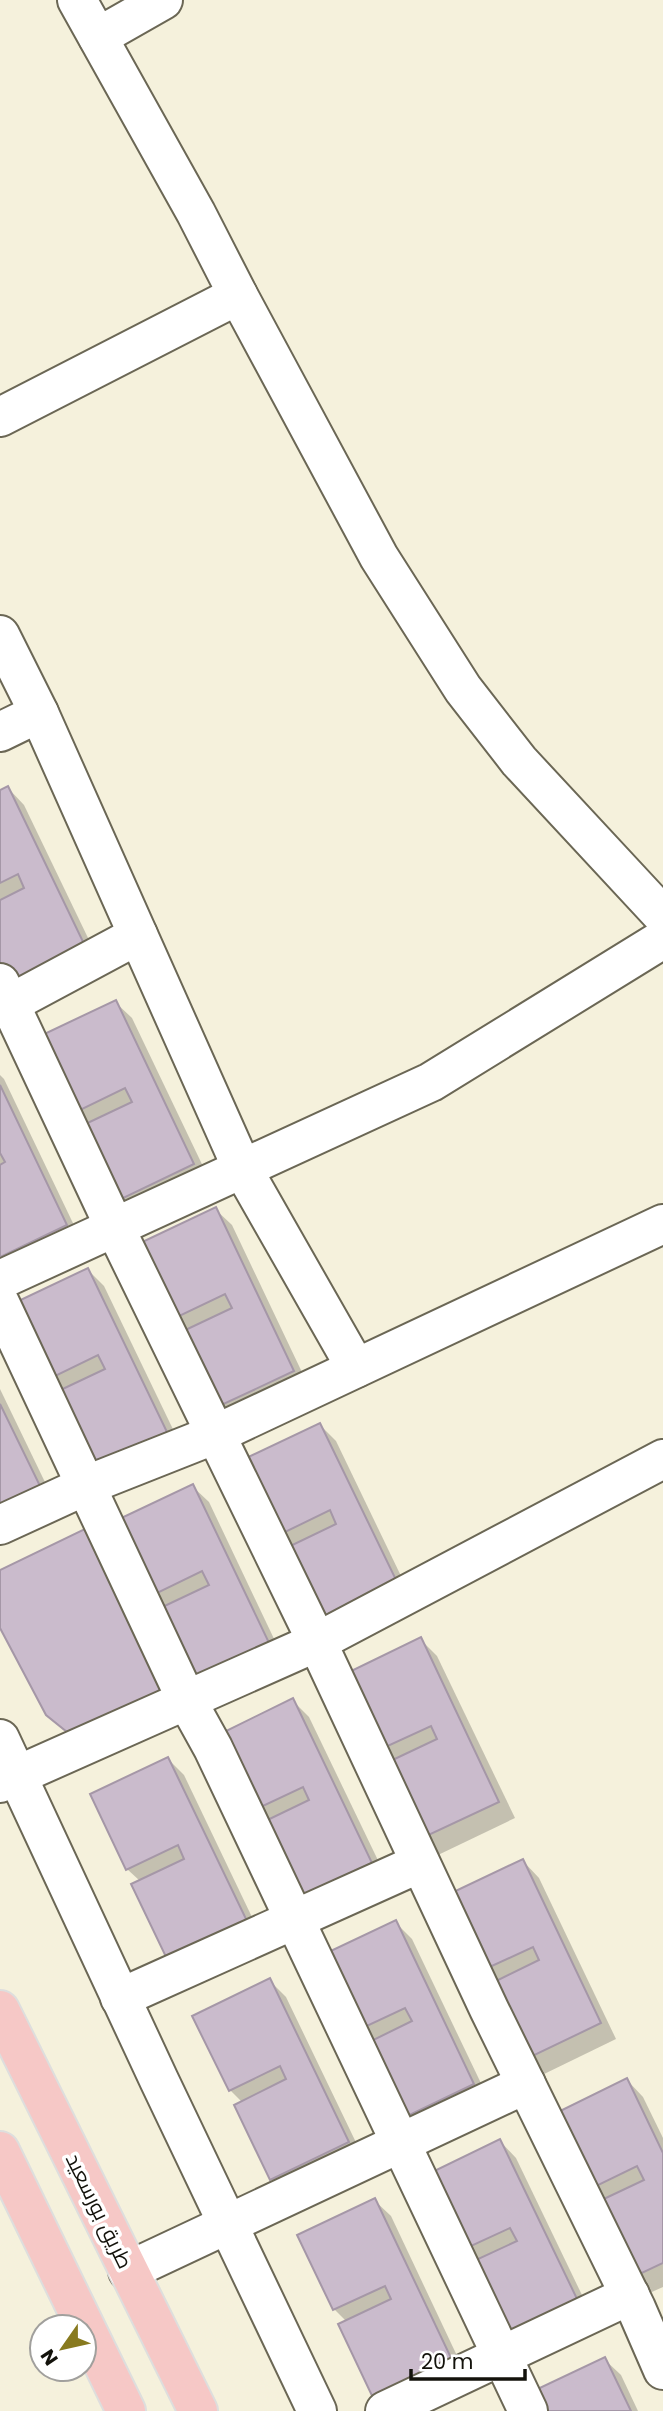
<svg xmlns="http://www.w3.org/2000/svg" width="663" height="2411" font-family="Poppins,Cairo,sans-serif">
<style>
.shadow{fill:#0003}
.building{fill:#cabbcc;stroke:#a597a7;stroke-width:2}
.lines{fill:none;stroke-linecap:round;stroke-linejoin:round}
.minor-casing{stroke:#6b6755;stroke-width:42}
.trunk-casing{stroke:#dededd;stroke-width:42}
.minor{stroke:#fff;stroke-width:38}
.trunk{stroke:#f6c8c6;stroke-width:38}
.labels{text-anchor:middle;stroke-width:7;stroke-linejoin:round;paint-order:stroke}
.street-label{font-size:21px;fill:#13120b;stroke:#fff}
</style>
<rect width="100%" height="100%" fill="#f5f1dc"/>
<g class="shadow">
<polygon points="8,788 24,805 102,967 0,969 0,792"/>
<polygon points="115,1002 132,1018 210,1181 133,1217 117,1201 75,1112"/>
<polygon points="0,1075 4,1079 82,1242 0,1272"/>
<polygon points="215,1209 232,1225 309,1387 233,1424 181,1334 188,1331 175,1318"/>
<polygon points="88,1270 104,1286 182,1448 106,1485 48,1379"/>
<polygon points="0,1389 57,1507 0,1534"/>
<polygon points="320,1425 336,1441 414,1603 293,1547 280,1534"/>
<polygon points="192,1486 209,1502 286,1664 165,1608 153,1595"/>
<polygon points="420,1639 437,1656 515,1818 438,1855 422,1838 380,1749"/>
<polygon points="293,1701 309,1717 387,1879 311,1916 253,1810"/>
<polygon points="168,1759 184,1775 262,1938 140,1881 127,1869"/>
<polygon points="523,1861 539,1878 616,2039 540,2076 483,1970"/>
<polygon points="395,1922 412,1939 489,2100 397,2121 355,2031"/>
<polygon points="270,1981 286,1997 364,2159 288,2196 271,2179 243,2103 230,2090"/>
<polygon points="627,2080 643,2097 663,2138 663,2287 645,2295 587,2190"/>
<polygon points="500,2141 516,2158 594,2320 460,2251"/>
<polygon points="374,2200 391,2216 468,2379 347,2322 334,2309"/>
<polygon points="604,2359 621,2375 638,2411 537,2411"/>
</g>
<g class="building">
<polygon points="8,786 87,950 7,988 0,973 0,900 24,888 18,874 0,883 0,790"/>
<polygon points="116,1000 194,1164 115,1202 79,1127 132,1102 125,1088 74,1113 38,1037"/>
<polygon points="0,1085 67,1225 0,1257 0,1165 5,1162 0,1153"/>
<polygon points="216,1207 294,1371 215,1408 179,1333 232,1308 225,1294 173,1319 138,1244"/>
<polygon points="88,1268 167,1432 88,1469 52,1394 105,1369 98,1355 47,1380 10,1305"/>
<polygon points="0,1404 42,1490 0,1510"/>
<polygon points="320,1423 399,1586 320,1624 284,1549 336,1524 330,1510 279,1535 242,1460"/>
<polygon points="193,1484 271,1647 192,1685 156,1610 209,1585 202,1571 151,1596 115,1521"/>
<polygon points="91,1526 169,1689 72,1736 46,1715 0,1628 0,1570"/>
<polygon points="421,1637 499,1802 420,1839 384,1764 437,1739 431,1726 379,1750 343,1675"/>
<polygon points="293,1698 372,1863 293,1900 257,1825 309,1800 303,1787 252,1811 216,1736"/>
<polygon points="168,1757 247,1921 167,1959 131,1884 184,1859 178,1845 126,1870 90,1794"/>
<polygon points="523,1859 601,2023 522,2061 486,1986 539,1960 533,1947 481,1971 445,1896"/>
<polygon points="396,1920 474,2084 395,2122 359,2047 412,2021 405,2008 354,2032 318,1957"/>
<polygon points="270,1978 349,2142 270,2180 234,2105 286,2079 280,2066 229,2091 192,2016"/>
<polygon points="627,2078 663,2153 663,2263 627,2280 591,2205 644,2180 637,2166 586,2191 550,2116"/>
<polygon points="500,2139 579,2303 500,2341 463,2266 517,2241 510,2228 458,2252 422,2177"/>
<polygon points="375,2198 453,2362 374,2400 338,2324 391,2299 385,2286 333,2310 297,2235"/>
<polygon points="605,2357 631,2411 535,2411 527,2394"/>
</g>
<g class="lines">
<defs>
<g id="minor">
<polyline points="77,0 196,213 238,295 379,557 463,689 519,761 663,916"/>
<polyline points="98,37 163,0"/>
<polyline points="0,417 238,295"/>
<polyline points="0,635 39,713 242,1168 356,1368"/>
<polyline points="0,732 39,713"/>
<polyline points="0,983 115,1228 317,1642 489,2009 636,2308 663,2370"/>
<polyline points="0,1009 138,935"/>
<polyline points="0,1280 431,1082 663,939"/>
<polyline points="0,1303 187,1701 213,1748 528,2411"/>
<polyline points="0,1525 87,1485 216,1434 663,1224"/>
<polyline points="0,1739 159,2080 317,2411"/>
<polyline points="0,1783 317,1642 663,1459"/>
<polyline points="120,1998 420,1863"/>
<polyline points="128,2271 526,2084"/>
<polyline points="385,2411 630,2295"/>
</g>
<g id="trunk">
<polyline points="0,2010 198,2411"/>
<polyline points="0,2151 126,2411"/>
</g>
</defs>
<use href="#minor" class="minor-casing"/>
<use href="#trunk" class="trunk-casing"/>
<use href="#minor" class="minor"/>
<use href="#trunk" class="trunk"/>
</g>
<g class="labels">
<g class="street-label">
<text transform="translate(99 2211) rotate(64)" y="7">طريق بورسعيد</text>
</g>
</g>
<g transform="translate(63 2348) rotate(236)"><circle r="33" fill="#ffffff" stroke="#a1a09d" stroke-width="2"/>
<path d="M0-5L12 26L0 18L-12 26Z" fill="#887a1f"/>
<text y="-10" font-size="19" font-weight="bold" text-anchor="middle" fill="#13120b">N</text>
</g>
<path d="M411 2369v10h114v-10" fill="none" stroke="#13120b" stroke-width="3.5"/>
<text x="421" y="2369" font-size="21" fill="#13120b" stroke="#ffffff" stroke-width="5" paint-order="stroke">20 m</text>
</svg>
